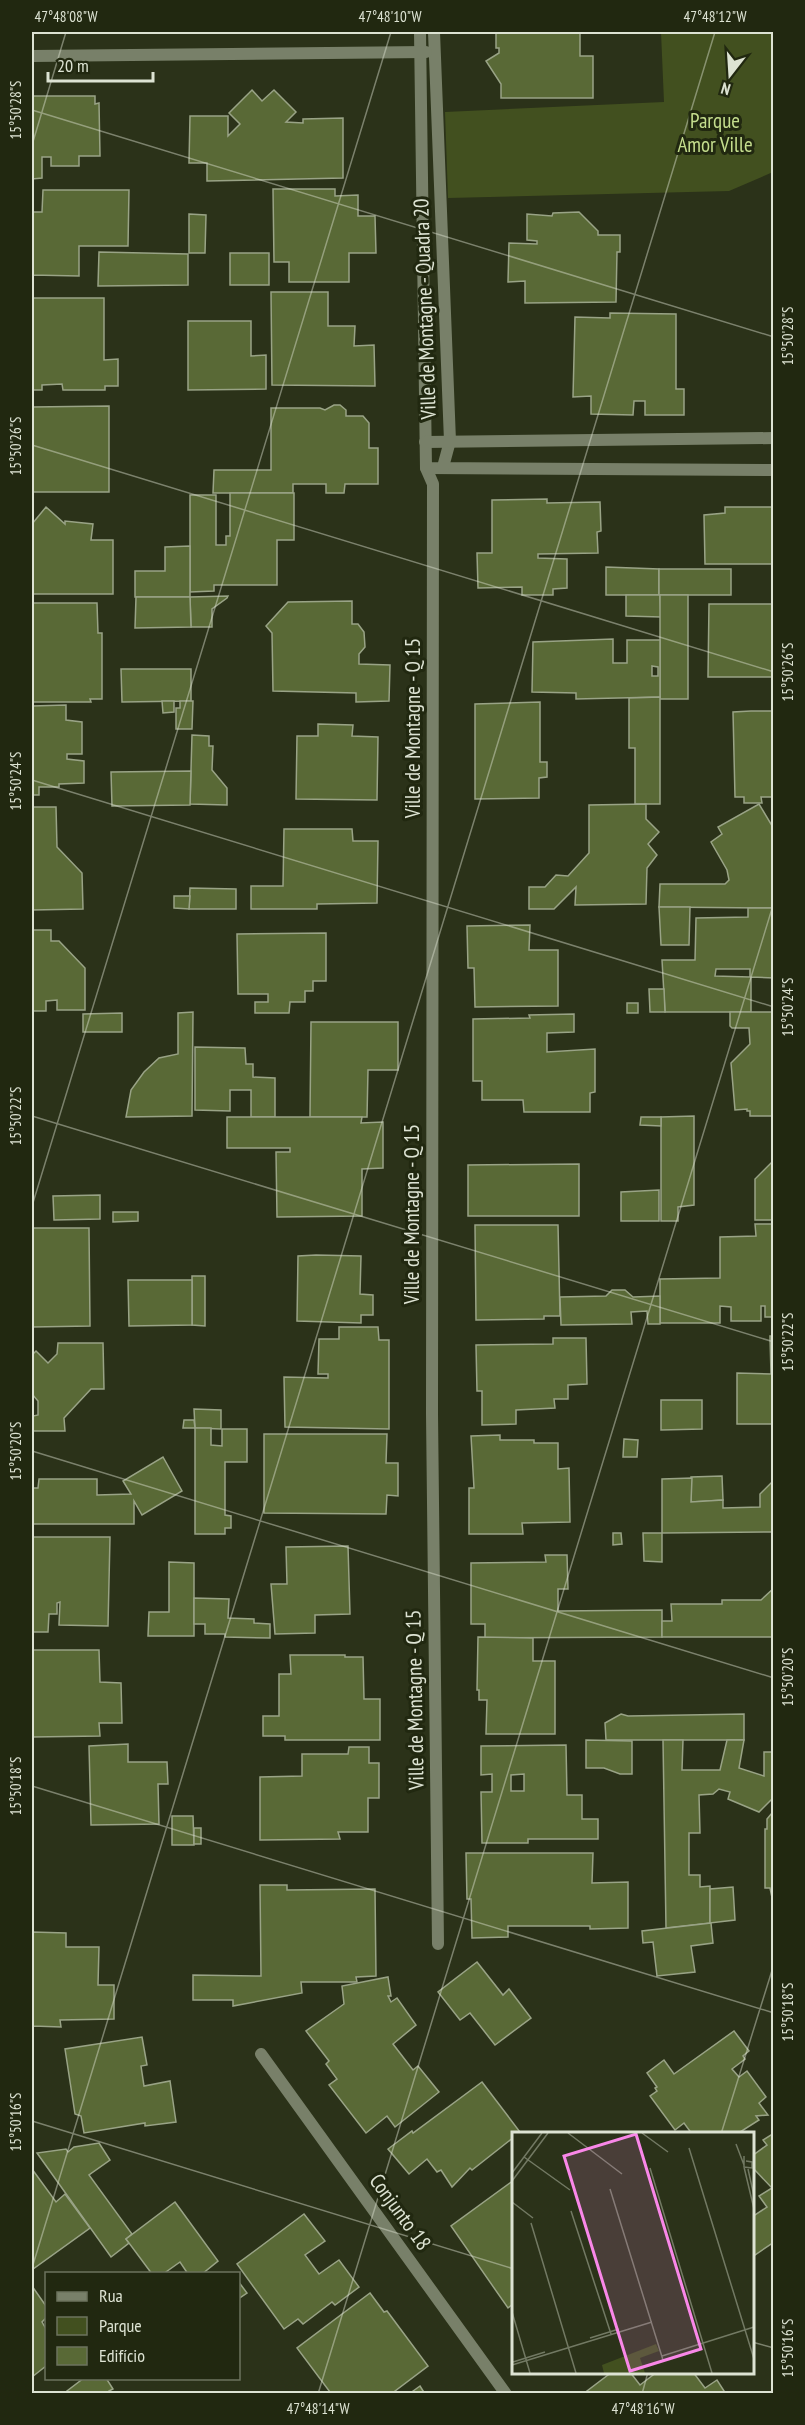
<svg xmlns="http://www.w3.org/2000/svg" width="805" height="2425" font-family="'PT Sans Narrow',sans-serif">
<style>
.green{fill:#42501f}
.building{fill:#596936;stroke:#99a386;stroke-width:1.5;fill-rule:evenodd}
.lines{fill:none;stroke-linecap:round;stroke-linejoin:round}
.minor{stroke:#788069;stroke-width:12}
.tertiary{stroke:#788069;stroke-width:12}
.ticks{fill:none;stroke:#dde3d3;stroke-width:1.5;stroke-opacity:0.45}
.labels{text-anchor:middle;stroke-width:6;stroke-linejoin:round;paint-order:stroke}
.park-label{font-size:21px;fill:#c4dd8d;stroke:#212810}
.street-label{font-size:21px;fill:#dde3d3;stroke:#212810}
.inset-road{fill:none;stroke:#727963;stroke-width:1.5}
.view{fill:#f987e8;fill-opacity:0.15;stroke:#f987e8;stroke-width:3}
.inset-edge{fill:none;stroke:#dde3d3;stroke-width:3}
.neatline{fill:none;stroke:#dde3d3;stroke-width:2}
.ticks-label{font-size:15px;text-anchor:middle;fill:#dde3d3}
</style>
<rect width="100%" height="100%" fill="#2b3219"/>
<polygon class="green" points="661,32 773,32 773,172 729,191 448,198 445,112 664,102"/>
<g class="building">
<polygon points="496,32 580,32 580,56 593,56 593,98 501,98 501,84 486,61 499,53 499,48 496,48"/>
<polygon points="252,90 262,101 274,90 296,112 286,122 303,123 303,119 343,118 343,178 207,181 207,163 189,163 190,116 228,116 228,136 240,124 229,113"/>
<polygon points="32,96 95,96 95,104 99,103 100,156 79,156 79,166 51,166 51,157 42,157 42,178 32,179"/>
<polygon points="273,189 335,189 335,196 358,195 358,216 375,216 376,253 349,253 349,282 289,282 289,262 274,262"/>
<polygon points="43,190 129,190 128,246 79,246 79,276 32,275 32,286 32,212 42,212"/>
<polygon points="579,212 598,231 598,235 620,235 620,252 617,252 616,302 525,303 525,281 508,282 509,243 537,244 537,241 527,240 527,214 552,216 553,213"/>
<polygon points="189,214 206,215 205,253 189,253"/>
<polygon points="99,252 188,254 188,285 98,286"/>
<rect x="230" y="253" width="39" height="32"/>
<polygon points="271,292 328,292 328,326 355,326 354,346 374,345 375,386 272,385"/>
<polygon points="32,298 104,298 104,360 118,359 118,386 105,386 105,390 63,390 62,384 42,385 42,390 32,390"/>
<polygon points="610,313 676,314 676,389 684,389 684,415 645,415 645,401 634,401 633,415 591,414 591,396 573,397 575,317 610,318"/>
<polygon points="188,321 251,321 251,356 266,355 266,389 188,390"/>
<polygon points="334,405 340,405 346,410 346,416 363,416 369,423 369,448 378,448 378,484 345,484 344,493 326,493 326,484 293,484 293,493 213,493 214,470 271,470 271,408 320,408 325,410"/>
<polygon points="109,406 109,492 32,492 32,407"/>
<polygon points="230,493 294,493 294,540 277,540 277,585 214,585 214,591 190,592 190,495 216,495 216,545 226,545 226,536 230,536"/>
<polygon points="547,499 547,503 600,502 601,531 597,532 598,553 538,554 538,558 567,559 567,588 553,589 553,595 522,595 522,587 478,588 477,553 492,553 492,500"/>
<polygon points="46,507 65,524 65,521 93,524 91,540 113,540 113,594 32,594 32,524"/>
<polygon points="725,507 774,507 774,564 705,564 704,515 725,513"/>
<polygon points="190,546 190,597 135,597 135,571 165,571 165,547"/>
<polygon points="606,567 659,569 659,595 606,595"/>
<rect x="659" y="569" width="72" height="26"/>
<polygon points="626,595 660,595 661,617 626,616"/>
<rect x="660" y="595" width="28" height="104"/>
<polygon points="228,596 227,598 212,609 212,627 191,627 190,597"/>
<polygon points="136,597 190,597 191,627 135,628"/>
<polygon points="352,601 352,624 358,624 364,632 365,647 359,654 359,664 390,665 389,701 356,702 356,693 273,691 272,633 266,626 288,602"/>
<polygon points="32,603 97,603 98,633 102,633 102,699 90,699 91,702 32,702"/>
<polygon points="709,604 774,604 774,677 708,677"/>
<path d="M613 639V663H627V640H660V697L576 699V693L532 692 533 642ZM652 666 658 667V676H652Z"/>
<polygon points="121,669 191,669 191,701 122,702"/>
<polygon points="660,697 660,804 635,804 635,748 629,748 629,698"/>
<polygon points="162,701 174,701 174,712 163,713"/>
<polygon points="180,701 193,701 192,729 176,729 176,708 180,708"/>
<polygon points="540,702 540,762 547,762 547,777 539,778 539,798 475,799 475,704"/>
<polygon points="66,705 66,720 82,722 82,754 67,754 67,759 84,761 84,783 59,784 59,787 39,787 39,795 32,795 32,706"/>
<polygon points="751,711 774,711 774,797 761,797 762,803 744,803 744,797 735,797 733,712"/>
<polygon points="318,724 353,725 352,736 378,737 377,800 296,799 297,736 318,736"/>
<polygon points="192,735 209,736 209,746 213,746 212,770 227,788 227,805 190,804"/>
<polygon points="191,771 190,805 112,806 111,772"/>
<polygon points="646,804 646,819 659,832 648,844 657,855 647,868 646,904 575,905 576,887 554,909 529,909 529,887 545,887 556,875 568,876 589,853 589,805"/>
<polygon points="759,804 774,829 774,908 659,907 660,884 725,884 729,880 727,870 711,842 722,834 718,827"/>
<polygon points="32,807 56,807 57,847 82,873 83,909 32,910"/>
<polygon points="284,829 352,829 353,841 378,841 377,903 317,904 317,909 251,909 251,886 283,886"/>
<polygon points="190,888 236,889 236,909 189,909"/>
<polygon points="174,896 190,896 189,909 174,908"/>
<polygon points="659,907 690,907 689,945 661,945"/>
<path d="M748 908H774V978L751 977V1012H665L662 960H695L696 918 748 917ZM716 969H750V977L715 976Z"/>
<polygon points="530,925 529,950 558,950 558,1006 475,1007 474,968 468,968 467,926"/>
<polygon points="32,930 51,930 51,941 59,941 85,968 85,1010 57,1010 57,1000 46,1001 46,1011 32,1011"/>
<polygon points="326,933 326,981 313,981 313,991 305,991 305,1002 290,1002 289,1013 255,1013 255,1002 268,1002 268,994 238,994 237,934"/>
<polygon points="649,989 664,989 665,1012 650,1012"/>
<rect x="627" y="1003" width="11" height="10"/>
<polygon points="193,1012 192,1116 126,1117 131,1090 144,1072 159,1058 178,1054 178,1013"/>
<polygon points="730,1012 774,1012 774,1116 750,1116 750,1111 747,1111 747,1109 735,1110 731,1063 750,1044 749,1028 732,1028 730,1026"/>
<polygon points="122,1013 122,1032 83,1032 83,1014"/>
<polygon points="574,1014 574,1032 547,1033 547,1052 595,1049 595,1092 590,1093 590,1112 524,1112 523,1100 482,1100 482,1081 473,1081 473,1019 530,1018 529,1015"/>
<polygon points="311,1022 398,1022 398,1070 368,1070 367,1117 310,1117"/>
<polygon points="195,1047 245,1048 246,1064 253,1064 253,1077 275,1078 275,1117 251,1117 251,1090 230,1090 230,1111 195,1110"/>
<polygon points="694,1116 694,1205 678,1207 678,1221 661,1221 661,1117"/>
<polygon points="227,1117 362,1117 361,1123 383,1122 383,1168 362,1169 362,1216 277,1217 276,1152 290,1152 290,1148 227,1148"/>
<polygon points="641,1117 661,1117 661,1126 640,1125"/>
<polygon points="774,1160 774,1220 755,1220 755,1179"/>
<polygon points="579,1164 579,1216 468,1216 468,1165"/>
<polygon points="659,1190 659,1221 621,1221 621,1192"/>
<polygon points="100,1195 100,1219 54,1220 53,1196"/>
<polygon points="113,1212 138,1212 138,1221 113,1222"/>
<polygon points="755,1224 774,1224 774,1317 765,1317 765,1306 761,1306 761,1321 731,1321 731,1307 720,1306 720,1323 660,1323 660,1279 720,1278 720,1237 756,1236"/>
<polygon points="475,1225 558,1225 560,1316 544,1316 544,1319 476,1320"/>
<polygon points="32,1228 89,1228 90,1326 32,1327"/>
<polygon points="316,1255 361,1256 360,1294 373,1295 373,1315 361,1315 361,1323 297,1321 298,1256"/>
<polygon points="192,1276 205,1276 205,1326 192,1325"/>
<polygon points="128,1280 192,1280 192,1325 129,1326"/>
<polygon points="612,1290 625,1290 633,1297 660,1296 660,1324 648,1324 647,1311 631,1312 632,1324 561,1325 560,1297 606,1296"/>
<polygon points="339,1327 378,1327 379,1340 389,1340 389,1429 285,1427 284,1377 328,1378 328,1374 318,1374 319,1339 339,1339"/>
<polygon points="770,1336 774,1336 774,1424 737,1424 737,1373 771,1374"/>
<polygon points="553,1338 586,1338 587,1384 568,1385 568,1399 554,1399 555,1408 516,1410 516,1424 482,1425 482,1391 477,1391 476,1345 553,1344"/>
<polygon points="58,1343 103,1343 104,1389 91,1389 64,1418 65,1431 32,1431 33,1416 38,1415 38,1401 32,1394 32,1355 36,1351 48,1363 57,1354"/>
<polygon points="661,1400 702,1400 702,1429 661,1430"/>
<polygon points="194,1409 221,1410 221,1429 195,1428"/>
<polygon points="184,1420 194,1420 195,1428 183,1428"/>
<polygon points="195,1428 211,1428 211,1445 222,1446 222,1429 247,1429 247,1462 225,1462 225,1515 231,1516 231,1528 225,1528 225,1534 195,1534"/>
<polygon points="264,1434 387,1434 386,1463 398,1463 398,1496 387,1495 386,1514 264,1513"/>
<polygon points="500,1435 500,1440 534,1440 534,1443 558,1443 558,1469 569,1468 570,1522 522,1523 523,1534 469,1534 469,1488 474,1488 471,1436"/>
<polygon points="624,1439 638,1440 637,1457 623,1457"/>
<polygon points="163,1457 182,1491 142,1515 134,1501 134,1524 32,1524 32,1488 38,1488 39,1479 97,1479 97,1495 131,1494 123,1481"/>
<polygon points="722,1476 723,1500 691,1502 691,1477"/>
<polygon points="692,1478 691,1502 723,1500 723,1508 760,1507 760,1494 774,1480 774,1532 662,1533 662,1479"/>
<polygon points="613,1533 621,1533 622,1544 613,1545"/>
<polygon points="643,1533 662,1533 662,1562 644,1561"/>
<polygon points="32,1537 110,1537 108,1626 59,1625 60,1602 57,1603 57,1614 49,1614 48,1632 32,1632"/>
<polygon points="348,1546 350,1614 315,1615 315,1633 275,1634 271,1584 287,1584 286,1547"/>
<polygon points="545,1555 567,1555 568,1589 558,1589 558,1611 662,1610 662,1637 485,1638 485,1624 471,1624 471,1563 546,1562"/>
<polygon points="169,1562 194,1563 194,1636 148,1636 149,1612 169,1612"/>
<polygon points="774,1588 774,1637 662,1637 662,1621 672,1621 671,1604 722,1604 722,1600 761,1600"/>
<polygon points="194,1598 229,1599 228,1618 254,1619 254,1623 270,1624 270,1638 225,1637 225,1634 205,1634 205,1624 194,1624"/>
<polygon points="478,1637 533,1638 533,1661 555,1661 555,1734 486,1734 487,1700 479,1700 479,1690 477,1690"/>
<polygon points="32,1650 99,1650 100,1682 121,1683 122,1723 99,1723 100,1736 32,1737"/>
<polygon points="290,1655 345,1655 345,1657 363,1657 364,1699 380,1699 380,1740 285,1740 285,1736 263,1736 263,1716 279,1716 279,1674 291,1674"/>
<polygon points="621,1714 628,1716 744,1714 744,1740 606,1740 605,1723"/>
<polygon points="586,1740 632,1741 632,1774 620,1774 604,1768 586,1768"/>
<polygon points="663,1740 683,1740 682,1770 720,1770 727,1740 744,1740 739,1768 764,1776 764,1752 774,1752 774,1797 759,1812 728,1799 730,1792 719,1789 713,1794 699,1795 700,1833 689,1833 689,1875 700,1875 700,1887 710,1886 710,1923 666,1928"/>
<polygon points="128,1744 128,1762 167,1762 168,1784 158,1784 159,1824 91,1825 89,1746"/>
<path d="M566 1745 567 1795H582V1819H598V1839H528V1843H482L481 1792H492V1774L481 1775V1746ZM524 1774V1791H511V1775Z"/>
<polygon points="349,1747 369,1747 369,1763 379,1763 379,1798 368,1798 368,1832 338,1832 340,1839 260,1840 260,1777 302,1776 302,1754 348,1754"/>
<polygon points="772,1813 774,1813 774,1907 770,1888 765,1888 765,1829 767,1829 767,1819"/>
<polygon points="172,1816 193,1816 194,1845 172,1845"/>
<rect x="194" y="1828" width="7" height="16"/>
<polygon points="466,1853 593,1853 592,1883 628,1882 628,1928 590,1929 590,1926 508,1926 508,1937 472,1938 471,1899 467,1899"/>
<polygon points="260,1885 287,1885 287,1890 375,1889 376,1976 356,1977 357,1982 301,1982 302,1993 233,2006 233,2000 193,2000 193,1975 261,1976"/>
<polygon points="733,1887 735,1920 710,1923 710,1889"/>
<polygon points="711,1923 713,1943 691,1946 695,1972 657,1976 653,1942 643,1943 642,1931"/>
<polygon points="32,1932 66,1933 66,1947 99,1947 98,1985 114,1985 114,2019 60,2020 61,2027 33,2026 32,2029"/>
<polygon points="477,1962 503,1995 509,1989 531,2018 495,2045 470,2013 460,2020 438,1992"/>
<polygon points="388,1977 391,1996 388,1996 391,2002 397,1998 416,2025 393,2044 413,2070 418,2066 439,2092 395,2127 387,2116 366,2133 329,2085 337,2079 326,2064 329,2061 306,2031 344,2004 342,1986"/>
<polygon points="734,2031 749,2051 743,2056 745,2059 732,2069 739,2077 747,2071 766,2097 759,2103 768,2115 756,2116 759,2120 737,2134 692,2134 684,2123 675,2130 650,2096 657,2091 655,2088 657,2087 647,2073 664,2060 674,2074"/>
<polygon points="142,2037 147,2065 141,2066 144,2086 170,2081 176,2122 145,2126 145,2123 84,2133 81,2116 75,2114 65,2049"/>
<polygon points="482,2082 520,2132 514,2134 514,2137 472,2170 470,2168 452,2187 441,2170 437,2172 427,2159 409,2174 388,2149 412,2131 413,2133"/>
<polygon points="774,2133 774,2242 752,2257 752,2217 767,2207 759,2196 772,2188 752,2167 752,2156 767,2145 763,2140"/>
<polygon points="99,2143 110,2160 89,2175 132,2234 126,2239 129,2243 111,2257 37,2153 66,2149 68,2152 74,2147"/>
<polygon points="32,2169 56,2202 65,2194 90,2228 33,2269"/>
<polygon points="514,2180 514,2303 508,2308 451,2226"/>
<polygon points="175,2202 218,2261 202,2274 188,2274 180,2262 163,2274 152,2274 126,2239"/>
<polygon points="304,2214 325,2241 305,2255 319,2274 339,2260 359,2287 335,2305 332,2302 303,2324 298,2319 284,2329 237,2264"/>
<polygon points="238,2281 247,2293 238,2299"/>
<polygon points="32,2286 46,2306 46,2318 42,2322 46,2329 46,2366 32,2377"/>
<polygon points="370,2293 384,2312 387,2311 428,2366 391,2394 327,2394 330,2392 297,2348"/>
<polygon points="612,2372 630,2372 640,2385 657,2372 693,2372 705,2388 717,2380 726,2394 583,2394"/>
<polygon points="84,2378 106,2378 113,2389 109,2391 110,2394 63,2394"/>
<polygon points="420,2386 425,2394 409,2394"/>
</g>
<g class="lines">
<g class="minor">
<polyline points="426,468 433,484 432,1414 438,1944"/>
<polyline points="261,2054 506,2394"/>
</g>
<g class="tertiary">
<polyline points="420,32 426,468 774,470"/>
<polyline points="434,32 450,441 443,467"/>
<polyline points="32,56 426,52"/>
<polyline points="425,442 774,438"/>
</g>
</g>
<path class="ticks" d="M32 110 774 337M32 145 66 32M32 445 774 672M32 780 774 1007M32 1116 774 1342M32 1206 391 32M32 1451 774 1678M32 1786 774 2013M32 2121 514 2269M721 2134 774 1964M32 2268 715 32M752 2342 774 2348M318 2394 774 902M642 2394 648 2372"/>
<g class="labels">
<g class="park-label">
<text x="715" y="128">Parque<tspan x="715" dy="24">Amor Ville</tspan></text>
</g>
<g class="street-label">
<text transform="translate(425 309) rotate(-92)" y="7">Ville de Montagne - Quadra 20</text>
<text transform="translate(413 728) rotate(-90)" y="7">Ville de Montagne - Q 15</text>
<text transform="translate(412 1214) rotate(-90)" y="7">Ville de Montagne - Q 15</text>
<text transform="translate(415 1700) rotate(-91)" y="7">Ville de Montagne - Q 15</text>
<text transform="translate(400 2212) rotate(54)" y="7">Conjunto 18</text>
</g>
</g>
<g transform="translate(512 2132)">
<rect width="242" height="242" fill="#2b3219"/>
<path d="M144 212 147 219 128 226 133 241H92L90 233Z" fill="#42501f"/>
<path class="inset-road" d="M56 1 110 42M130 1 156 20M224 12 232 33M177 16 242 227M232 24V35L240 36V30L234 29M12 25 58 58M232 35 242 77M138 36 200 241M236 37 242 64M0 41 30 1M0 49 36 1M98 57 151 228M0 70 21 86M59 79 99 202M19 91 64 241M0 180 18 241M78 206 107 197M150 224 242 195M1 230 33 220M0 233 140 190"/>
<path class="view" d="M124 2 189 217 118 239 52 24Z"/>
<rect width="242" height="242" class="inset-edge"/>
</g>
<rect width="805" height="2425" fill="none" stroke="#212810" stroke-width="66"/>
<rect x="45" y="2272" width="195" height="108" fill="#212810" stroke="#6c735e" stroke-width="1.5"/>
<rect x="57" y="2292" width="30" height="9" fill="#788069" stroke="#6c735e" stroke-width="1.5"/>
<text x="99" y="2302" font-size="18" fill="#dde3d3">Rua</text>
<rect x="57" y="2317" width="30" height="18" fill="#42501f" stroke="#6c735e" stroke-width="1.5"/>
<text x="99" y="2332" font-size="18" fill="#dde3d3">Parque</text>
<rect x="57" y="2347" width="30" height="18" fill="#596936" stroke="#6c735e" stroke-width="1.5"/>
<text x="99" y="2362" font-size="18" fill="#dde3d3">Edifício</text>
<g transform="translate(730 75) rotate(197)" stroke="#212810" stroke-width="4.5" paint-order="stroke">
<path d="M0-4.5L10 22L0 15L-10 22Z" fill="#dde3d3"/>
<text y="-9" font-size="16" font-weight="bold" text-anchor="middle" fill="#dde3d3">N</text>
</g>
<path d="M48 72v9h105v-9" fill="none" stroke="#dde3d3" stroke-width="3"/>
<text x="57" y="72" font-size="18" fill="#dde3d3" stroke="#212810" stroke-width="4.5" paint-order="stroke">20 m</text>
<rect x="33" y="33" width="739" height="2359" class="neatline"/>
<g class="ticks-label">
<text x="66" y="22">47°48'08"W</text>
<text x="390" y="22">47°48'10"W</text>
<text x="715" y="22">47°48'12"W</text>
<text transform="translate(16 110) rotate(-90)" y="5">15°50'28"S</text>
<text transform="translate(788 336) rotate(-90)" y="5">15°50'28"S</text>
<text transform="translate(16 446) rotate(-90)" y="5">15°50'26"S</text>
<text transform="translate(788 672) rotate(-90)" y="5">15°50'26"S</text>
<text transform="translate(16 781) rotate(-90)" y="5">15°50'24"S</text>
<text transform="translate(788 1007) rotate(-90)" y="5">15°50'24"S</text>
<text transform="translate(16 1116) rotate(-90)" y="5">15°50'22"S</text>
<text transform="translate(788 1342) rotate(-90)" y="5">15°50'22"S</text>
<text transform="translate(16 1451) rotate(-90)" y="5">15°50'20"S</text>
<text transform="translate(788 1677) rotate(-90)" y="5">15°50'20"S</text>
<text transform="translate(16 1786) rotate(-90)" y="5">15°50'18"S</text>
<text transform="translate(788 2012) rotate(-90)" y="5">15°50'18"S</text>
<text transform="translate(16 2122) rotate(-90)" y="5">15°50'16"S</text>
<text transform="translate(788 2348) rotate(-90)" y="5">15°50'16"S</text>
<text x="318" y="2414">47°48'14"W</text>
<text x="643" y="2414">47°48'16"W</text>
</g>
</svg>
